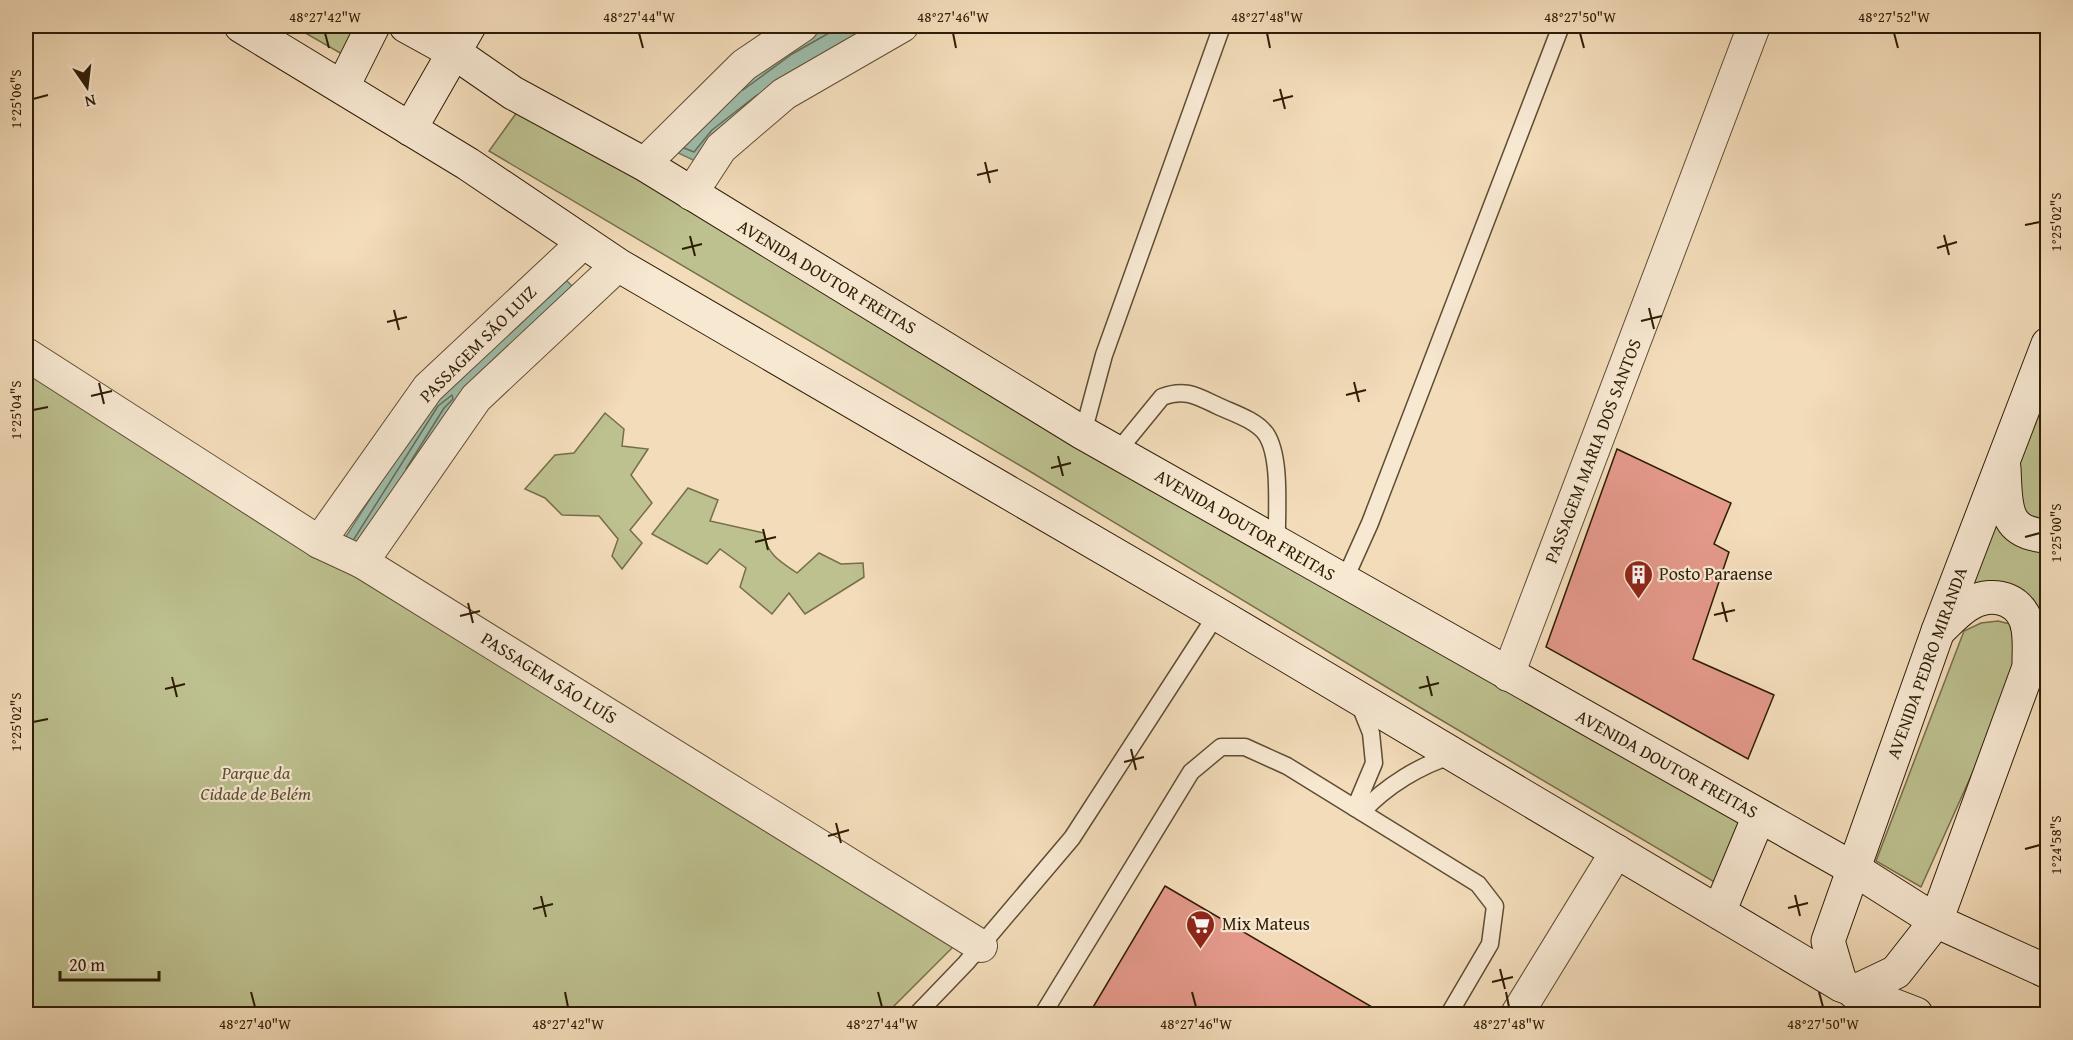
<svg xmlns="http://www.w3.org/2000/svg" width="2073" height="1040" font-family="'Gentium Book Plus',serif">
<style>
.green{fill:#bdc08f;stroke:#766e4a;stroke-width:1.5}
.water{fill:#9dbcaa;stroke:#717c68;stroke-width:1.5}
.lines{fill:none;stroke-linecap:round;stroke-linejoin:round}
.shore{stroke:#666c58;stroke-width:1.5}
.building{fill:#e39889;stroke:#2e1d05;stroke-width:1.5}
.lane-casing{stroke:#5f4d32;stroke-width:19}
.street-casing{stroke:#5f4d32;stroke-width:34}
.secondary-casing{stroke:#2e1d05;stroke-width:35}
.lane{stroke:#f7e8d2;stroke-width:16}
.street{stroke:#f7e8d2;stroke-width:32}
.secondary{stroke:#f7e8d2;stroke-width:33}
.ticks{fill:none;stroke:#2e1d05;stroke-width:2}
.labels{text-anchor:middle;stroke-width:4.5;stroke-linejoin:round;paint-order:stroke}
.street-label{font-size:18px;fill:#2e1d05;stroke:#f7e8d2}
.poi-label{font-size:18px;fill:#2e1d05;stroke:#f7e8d2;text-anchor:start}
.park-label{font-size:18px;font-style:italic;fill:#594e2e;stroke:#f7e8d2}
.neatline{fill:none;stroke:#2e1d05;stroke-width:2}
.ticks-label{font-size:15px;text-anchor:middle;fill:#2e1d05}
</style>
<rect width="100%" height="100%" fill="#f3dcba"/>
<filter id="stains"><feTurbulence type="fractalNoise" baseFrequency=".00333" numOctaves="4"/><feColorMatrix values="0 0 0 0 .2 0 0 0 0 .09 0 0 0 0 .02 0 0 0 .5 -.17"/></filter>
<radialGradient id="worn" r=".72"><stop offset=".6" stop-color="#630" stop-opacity="0"/><stop offset="1" stop-color="#630" stop-opacity=".3"/></radialGradient>
<g class="green">
<polygon points="293,26 364,26 342,54"/>
<polygon points="520,108 1747,821 1716,883 1426,711 1031,472 489,151"/>
<polygon points="26,368 964,936 886,1014 26,1014"/>
<path d="M2047 376V523L2026 519C2001 466 2027 426 2047 376Z"/>
<polygon points="605,413 624,429 622,446 648,449 631,475 652,503 630,530 642,543 622,569 612,556 618,539 599,516 562,515 545,498 525,489 555,455 574,453"/>
<path d="M688 488 718 500 710 521 764 533C766 554 781 562 797 573L819 553 841 564 863 563 864 577 805 614 789 593 772 614 740 587 746 568 720 549 707 564 652 534Z"/>
<polygon points="1998,506 2047,544 2047,605 2036,632 2032,609 1961,598"/>
<polygon points="1998,621 2010,624 2019,641 2017,674 1921,887 1876,861 1964,631 1981,623"/>
</g>
<g class="water">
<polygon points="830,26 886,26 695,161 672,150 728,94 789,49"/>
<polygon points="563,277 575,289 361,551 343,541 433,401"/>
</g>
<g class="lines">
<g class="shore">
<polyline points="743,90 792,54 829,33 832,26"/>
<polyline points="684,148 694,152 712,130 757,95"/>
<polyline points="354,539 438,406 452,395 453,399 444,408 406,469"/>
</g>
</g>
<g class="building">
<polygon points="1617,449 1731,503 1714,544 1729,552 1693,659 1774,695 1748,759 1546,647"/>
<polygon points="1165,886 1384,1014 1089,1014"/>
</g>
<g class="lines">
<defs>
<g id="lane">
<polyline points="1083,433 1104,355 1222,26"/>
<path d="M1117 452 1162 397C1185 388 1197 396 1218 406 1233 413 1256 420 1266 434 1282 458 1276 514 1277 543"/>
<polyline points="1344,581 1370,523 1561,26"/>
<polyline points="1355,808 1374,763 1371,733 1359,703"/>
<path d="M1362 812C1386 786 1420 765 1454 755"/>
<polyline points="917,1014 966,963 1072,838 1217,614"/>
<polyline points="1043,1014 1191,772 1221,747 1245,747 1287,766 1478,884 1495,906 1490,944 1449,1014"/>
</g>
<g id="street">
<polyline points="644,164 744,65 802,26"/>
<polyline points="691,194 721,148 784,94 902,26"/>
<polyline points="26,354 319,542 362,562 981,946"/>
<polyline points="319,542 428,388 584,242"/>
<polyline points="362,562 476,398 618,265"/>
<polyline points="1508,675 1754,26"/>
<polyline points="1517,1014 1617,851"/>
</g>
<g id="secondary">
<polyline points="241,26 468,164 618,265 1217,614 1841,985 1916,1014"/>
<polyline points="406,26 455,53 513,93 644,164 1083,433 1854,869 1936,921 2048,972"/>
<polyline points="343,86 373,26"/>
<polyline points="410,129 469,26"/>
<path d="M2004 468C2006 505 2002 534 2048 536"/>
<path d="M1938 631C1948 622 1959 609 1971 603 1995 590 2024 600 2028 629 2030 640 2029 652 2029 662"/>
<polyline points="1719,912 1759,816"/>
<polyline points="1841,985 1828,941 1938,631 2048,344"/>
<polyline points="1854,992 1896,972 1936,921 2029,667 2048,625"/>
</g>
</defs>
<use href="#lane" class="lane-casing"/>
<use href="#street" class="street-casing"/>
<use href="#secondary" class="secondary-casing"/>
<use href="#lane" class="lane"/>
<use href="#street" class="street"/>
<use href="#secondary" class="secondary"/>
</g>
<path class="ticks" d="M325 33 329 48M639 33 643 48M953 33 956 48M1267 33 1270 48M1580 33 1584 48M1894 33 1898 48M1280 89 1285 109M33 99 48 95M1273 101 1293 96M985 162 990 183M977 175 998 170M2025 225 2040 222M1944 235 1949 255M690 236 695 256M1937 248 1957 242M682 249 702 244M1649 308 1654 329M394 310 399 330M1641 321 1662 316M387 322 407 317M1354 382 1359 402M99 383 104 404M1346 395 1366 390M91 396 112 391M33 410 48 407M1058 456 1063 476M1051 468 1071 463M763 529 768 550M2025 537 2040 533M755 542 776 537M1722 602 1727 622M468 603 473 623M1714 615 1735 610M460 616 480 611M1427 676 1432 696M172 677 177 697M1419 688 1439 683M165 689 185 684M33 722 48 719M1131 749 1136 770M1124 762 1144 757M836 823 841 843M828 836 849 830M2025 849 2040 845M1795 895 1800 916M541 896 546 917M1788 908 1808 903M533 909 553 904M1500 969 1505 989M1492 982 1513 977M251 992 255 1007M565 992 568 1007M878 992 882 1007M1192 992 1196 1007M1506 992 1509 1007M1819 992 1823 1007"/>
<defs>
<symbol id="building-pin" viewBox="-11 -11 22 30"><path d="M0 17L-7.5 6A9.5 9.5 0 1 1 7.5 6Z" fill="#8f2418" stroke="#f7e8d2"/><path d="M-4-6H4V6H1V3H-1V6H-4ZM-2.5-4.3h1.7v1.8h-1.7ZM.8-4.3h1.7v1.8H.8ZM-2.5-1h1.7V.8h-1.7ZM.8-1h1.7V.8H.8Z" fill="#fff"/></symbol>
<symbol id="supermarket-pin" viewBox="-11 -11 22 30"><path d="M0 17L-7.5 6A9.5 9.5 0 1 1 7.5 6Z" fill="#8f2418" stroke="#f7e8d2"/><path d="M-6-5.5h2.5l.6 2H6L4.5 2H-2.5L-4.4-4H-6ZM-1.5 3.2a1.3 1.3 0 1 0 .1 0ZM3 3.2a1.3 1.3 0 1 0 .1 0Z" fill="#fff"/></symbol>
</defs>
<g fill-rule="evenodd">
<use href="#building-pin" x="1622" y="558" width="33" height="45"/>
<use href="#supermarket-pin" x="1184" y="908" width="33" height="45"/>
</g>
<g class="labels">
<g class="street-label">
<text transform="translate(827 277) rotate(31)" y="6">AVENIDA DOUTOR FREITAS</text>
<text transform="translate(478 344) rotate(-45)" y="6">PASSAGEM SÃO LUIZ</text>
<text transform="translate(1593 451) rotate(-69)" y="6">PASSAGEM MARIA DOS SANTOS</text>
<text transform="translate(1245 525) rotate(30)" y="6">AVENIDA DOUTOR FREITAS</text>
<text transform="translate(1927 663) rotate(-70)" y="6">AVENIDA PEDRO MIRANDA</text>
<text transform="translate(549 678) rotate(32)" y="6">PASSAGEM SÃO LUÍS</text>
<text transform="translate(1667 764) rotate(29)" y="6">AVENIDA DOUTOR FREITAS</text>
</g>
<g class="poi-label">
<text x="1659" y="580">Posto Paraense</text>
<text x="1222" y="930">Mix Mateus</text>
</g>
<g class="park-label">
<text x="256" y="779">Parque da<tspan x="256" dy="21">Cidade de Belém</tspan></text>
</g>
</g>
<rect width="2073" height="1040" fill="none" stroke="#f3dcba" stroke-width="66"/>
<g transform="translate(87 87) rotate(166)" stroke="#f7e8d2" stroke-width="4.5" paint-order="stroke">
<path d="M0-4.5L10 22L0 15L-10 22Z" fill="#2e1d05"/>
<text y="-9" font-size="16" font-weight="bold" text-anchor="middle" fill="#2e1d05">N</text>
</g>
<path d="M60 971v9h99v-9" fill="none" stroke="#2e1d05" stroke-width="3"/>
<text x="69" y="971" font-size="18" fill="#2e1d05" stroke="#f7e8d2" stroke-width="4.5" paint-order="stroke">20 m</text>
<rect x="33" y="33" width="2007" height="974" class="neatline"/>
<g class="ticks-label">
<text x="325" y="22">48°27'42"W</text>
<text x="639" y="22">48°27'44"W</text>
<text x="953" y="22">48°27'46"W</text>
<text x="1267" y="22">48°27'48"W</text>
<text x="1580" y="22">48°27'50"W</text>
<text x="1894" y="22">48°27'52"W</text>
<text transform="translate(16 99) rotate(-90)" y="5">1°25'06"S</text>
<text transform="translate(2056 222) rotate(-90)" y="5">1°25'02"S</text>
<text transform="translate(16 410) rotate(-90)" y="5">1°25'04"S</text>
<text transform="translate(2056 533) rotate(-90)" y="5">1°25'00"S</text>
<text transform="translate(16 722) rotate(-90)" y="5">1°25'02"S</text>
<text transform="translate(2056 845) rotate(-90)" y="5">1°24'58"S</text>
<text x="255" y="1029">48°27'40"W</text>
<text x="568" y="1029">48°27'42"W</text>
<text x="882" y="1029">48°27'44"W</text>
<text x="1196" y="1029">48°27'46"W</text>
<text x="1509" y="1029">48°27'48"W</text>
<text x="1823" y="1029">48°27'50"W</text>
</g>
<rect width="100%" height="100%" filter="url(#stains)"/>
<rect width="100%" height="100%" fill="url(#worn)"/>
</svg>
